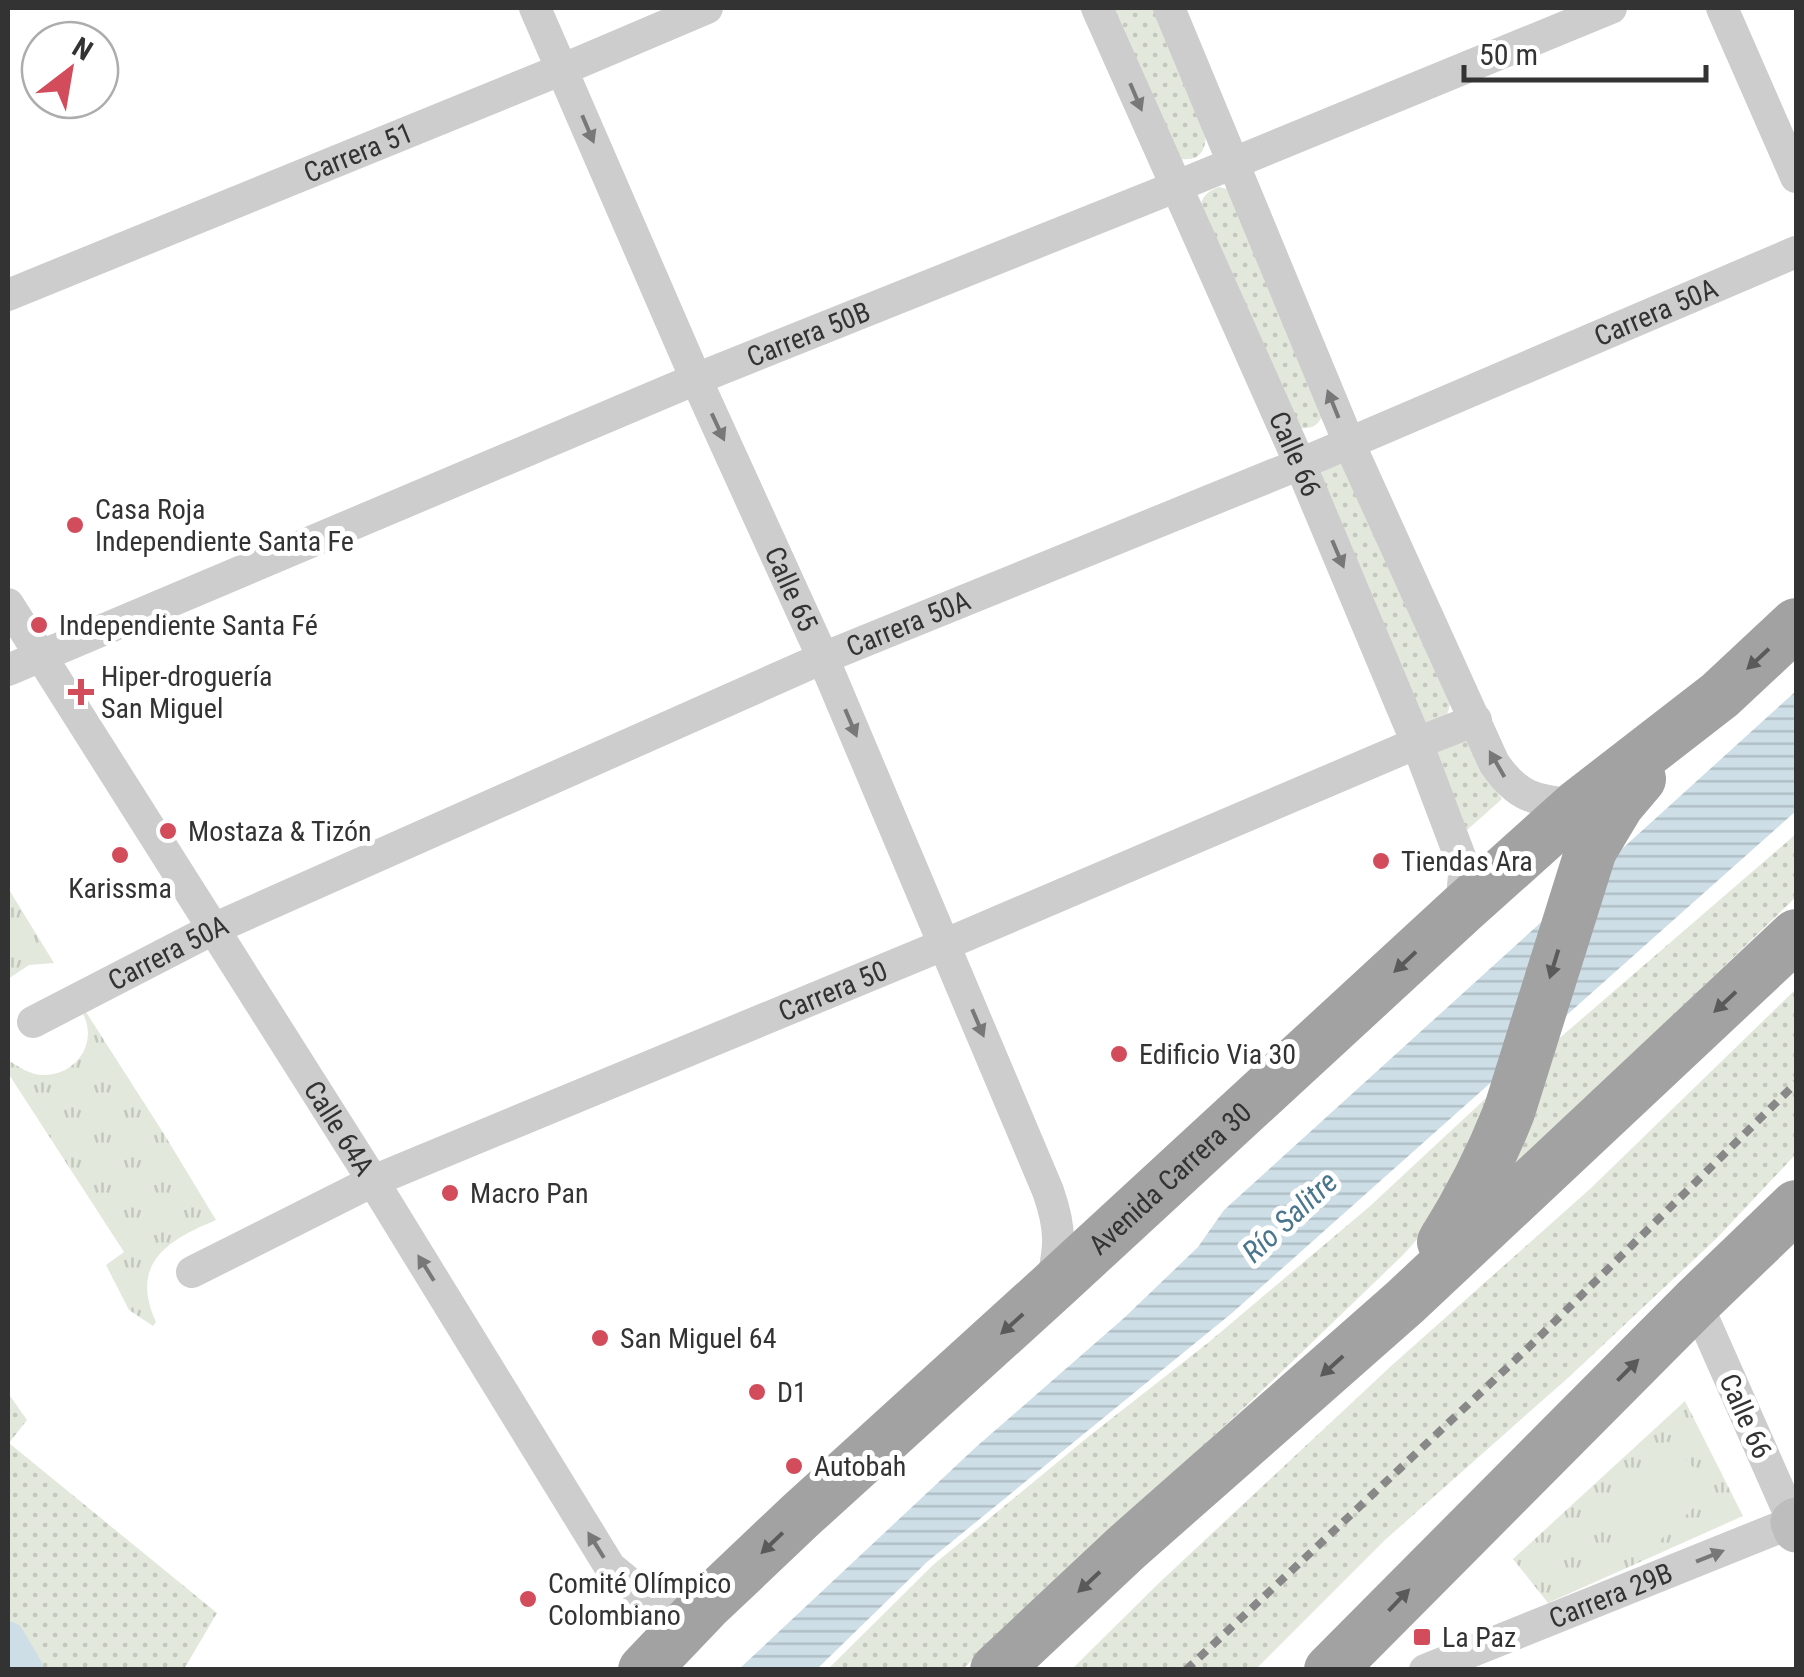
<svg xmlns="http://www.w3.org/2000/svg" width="1804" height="1677" font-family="'Roboto Condensed',sans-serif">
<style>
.grass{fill:url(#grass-dots)}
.park{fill:url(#park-tufts)}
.garden{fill:#e3e8dd}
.water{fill:url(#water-rules)}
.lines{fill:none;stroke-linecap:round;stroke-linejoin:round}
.canal{stroke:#cddee6;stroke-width:35}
.minor{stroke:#cdcdcd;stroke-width:32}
.secondary{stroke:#bdbdbd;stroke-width:45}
.trunk{stroke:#a2a2a2;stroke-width:52}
.rail{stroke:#888;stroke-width:8;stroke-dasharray:10 8;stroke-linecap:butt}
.oneway{fill:#787878}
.oneway2{fill:#5a5a5a}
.poi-dot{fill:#d24c5b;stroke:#fff;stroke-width:4}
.labels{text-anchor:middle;stroke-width:10;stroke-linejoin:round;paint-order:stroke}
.street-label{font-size:28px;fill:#333;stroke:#fff}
.poi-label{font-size:28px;fill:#333;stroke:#fff;text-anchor:start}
.water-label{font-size:30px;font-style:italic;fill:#49758d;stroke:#fff}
</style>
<defs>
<pattern id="grass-dots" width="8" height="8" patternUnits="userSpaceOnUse" patternTransform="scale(2.5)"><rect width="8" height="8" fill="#e3e8dd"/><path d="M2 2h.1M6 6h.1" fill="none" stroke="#c3c7be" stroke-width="1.8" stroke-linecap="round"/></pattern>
<pattern id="park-tufts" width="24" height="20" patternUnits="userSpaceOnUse" patternTransform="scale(2.5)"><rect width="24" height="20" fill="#e3e8dd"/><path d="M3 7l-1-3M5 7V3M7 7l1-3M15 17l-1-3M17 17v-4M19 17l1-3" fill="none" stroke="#c3c7be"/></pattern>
<pattern id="water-rules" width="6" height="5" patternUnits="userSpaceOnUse" patternTransform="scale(2.5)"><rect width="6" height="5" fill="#cddee6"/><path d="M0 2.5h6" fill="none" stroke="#b0bfc6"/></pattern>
</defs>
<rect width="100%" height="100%" fill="#fff"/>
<g class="grass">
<path d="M1109 8H1156L1206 130C1206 149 1202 161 1181 159Z"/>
<path d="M1219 187 1227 189 1323 414C1318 427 1311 429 1298 428L1200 208C1202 196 1208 191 1219 187Z"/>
<polygon points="1343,460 1451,700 1447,716 1431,725 1422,720 1317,486 1320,465"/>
<polygon points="1464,740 1472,744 1484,771 1502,799 1467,830 1435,760 1439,745"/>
<polygon points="1796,834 1796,897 1504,1178 1555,1042"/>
<polygon points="1796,989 1796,1154 1717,1238 1569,1377 1385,1540 1256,1669 1072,1669 1160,1582 1390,1367 1591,1188"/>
<polygon points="1499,1086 1435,1219 1403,1255 1245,1407 1049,1586 963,1669 827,1670 933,1565 1088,1437 1209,1342 1369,1207"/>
<polygon points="8,1393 27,1420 9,1443 217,1613 184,1669 8,1669"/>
</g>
<g class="park">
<polygon points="8,888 54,963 29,965 8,979"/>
<path d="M86 1012 164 1134 216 1220C168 1240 129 1263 156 1322L153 1326 129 1310 106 1265 124 1252 8 1073V1060C19 1067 30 1075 44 1075 77 1075 98 1042 83 1014Z"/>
<polygon points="1685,1401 1743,1516 1548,1603 1513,1559"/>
</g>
<polygon class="garden" points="1667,1441 1714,1488 1638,1562 1591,1514"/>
<polygon class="water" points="1796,691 1796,811 1232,1313 927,1562 817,1669 738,1670 976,1447 1124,1318 1198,1247 1224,1210"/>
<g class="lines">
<polyline class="canal" points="8,1639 26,1670"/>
<g class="minor">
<path id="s1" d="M535 8 696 379 823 658 1048 1191C1062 1231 1060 1247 1051 1288"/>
<path id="s2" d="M1097 8 1300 464 1417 743 1462 862 1464 875 1461 910"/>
<path d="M1169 8 1349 443 1494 763C1519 800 1537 800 1578 805"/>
<polyline points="1722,8 1796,177"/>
<path id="s3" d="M8 295 580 62 707 8"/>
<path id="s4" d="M8 604 373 1181 610 1567 644 1595 705 1606"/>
<path id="s5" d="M8 670 696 379 1175 187 1611 8"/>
<path id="s6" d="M33 1022 213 929 823 658 1300 464 1796 252"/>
<path id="s7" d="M192 1272 373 1181 960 938 1417 743 1476 720"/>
<path id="s8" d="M1425 1670 1793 1522 1696 1302"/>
</g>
<polyline class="secondary" points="1796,1520 1793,1522 1796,1530"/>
<g class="trunk">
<path d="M1443 1242C1470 1199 1490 1160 1509 1112L1591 850 1618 805 1640 779"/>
<path id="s9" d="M644 1670 705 1606 801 1515 1051 1288 1461 910 1578 805 1720 695 1796 624"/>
<polyline points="996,1670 1126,1548 1405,1302 1796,935"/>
<polyline points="1330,1670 1696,1302 1796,1206"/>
</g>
<polyline class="rail" points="1186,1670 1527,1349 1796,1083"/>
</g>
<defs><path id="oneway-solid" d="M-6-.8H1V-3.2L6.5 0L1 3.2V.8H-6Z" transform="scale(2.5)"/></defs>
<g class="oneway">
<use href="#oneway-solid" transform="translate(1136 97) rotate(67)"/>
<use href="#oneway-solid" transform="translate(588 129) rotate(67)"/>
<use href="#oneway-solid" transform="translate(1333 404) rotate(-112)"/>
<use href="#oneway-solid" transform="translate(718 427) rotate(65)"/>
<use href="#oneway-solid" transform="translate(1338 554) rotate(67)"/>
<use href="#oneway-solid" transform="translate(851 723) rotate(67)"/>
<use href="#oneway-solid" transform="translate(1497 764) rotate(-120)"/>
<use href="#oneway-solid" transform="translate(978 1023) rotate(67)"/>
<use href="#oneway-solid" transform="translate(426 1268) rotate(-122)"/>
<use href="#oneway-solid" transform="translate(596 1545) rotate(-122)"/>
<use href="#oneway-solid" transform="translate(1710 1556) rotate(-22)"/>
</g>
<g class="oneway2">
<use href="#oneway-solid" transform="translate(1758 659) rotate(137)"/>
<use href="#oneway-solid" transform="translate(1405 962) rotate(137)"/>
<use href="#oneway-solid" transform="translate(1554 964) rotate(107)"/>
<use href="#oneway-solid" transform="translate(1725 1002) rotate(137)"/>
<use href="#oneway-solid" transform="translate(1012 1324) rotate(138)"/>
<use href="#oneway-solid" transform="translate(1332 1366) rotate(138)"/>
<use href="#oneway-solid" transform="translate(1628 1370) rotate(-45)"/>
<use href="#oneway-solid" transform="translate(772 1543) rotate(136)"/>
<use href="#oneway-solid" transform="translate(1089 1582) rotate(137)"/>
<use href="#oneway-solid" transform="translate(1399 1600) rotate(-46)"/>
</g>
<g class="poi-dot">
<circle cx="75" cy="525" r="10"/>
<circle cx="39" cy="625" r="10"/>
<path d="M76 677h10v10h10v10h-10v10h-10v-10h-10v-10h10z"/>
<circle cx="168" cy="831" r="10"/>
<circle cx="120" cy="855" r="10"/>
<circle cx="1381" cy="861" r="10"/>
<circle cx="1119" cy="1054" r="10"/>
<circle cx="450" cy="1193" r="10"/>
<circle cx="600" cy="1338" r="10"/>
<circle cx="757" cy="1392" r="10"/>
<circle cx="794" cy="1466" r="10"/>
<circle cx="528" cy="1599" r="10"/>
<rect x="1412" y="1627" width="20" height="20" rx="5"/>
</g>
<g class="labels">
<g class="street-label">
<text dy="10" stroke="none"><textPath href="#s3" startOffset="378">Carrera 51</textPath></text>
<text dy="10" stroke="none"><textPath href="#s6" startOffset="1772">Carrera 50A</textPath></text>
<text dy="10" stroke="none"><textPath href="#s5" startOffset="868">Carrera 50B</textPath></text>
<text dy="10" stroke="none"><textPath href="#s2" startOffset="488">Calle 66</textPath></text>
<text dy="10" stroke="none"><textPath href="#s1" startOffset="635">Calle 65</textPath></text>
<text dy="10" stroke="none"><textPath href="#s6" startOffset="962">Carrera 50A</textPath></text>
<text dy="10" stroke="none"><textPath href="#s6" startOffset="152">Carrera 50A</textPath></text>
<text dy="10" stroke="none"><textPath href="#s7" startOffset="700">Carrera 50</textPath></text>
<text dy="10" stroke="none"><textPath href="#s4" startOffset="620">Calle 64A</textPath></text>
<text dy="10" stroke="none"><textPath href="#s9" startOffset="720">Avenida Carrera 30</textPath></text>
<text transform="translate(1746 1416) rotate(66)" y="10">Calle 66</text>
<text dy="10" stroke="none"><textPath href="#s8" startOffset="200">Carrera 29B</textPath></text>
</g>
<g class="poi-label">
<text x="95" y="519">Casa Roja<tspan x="95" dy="32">Independiente Santa Fe</tspan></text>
<text x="59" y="635">Independiente Santa Fé</text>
<text x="101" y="686">Hiper-droguería<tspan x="101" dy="32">San Miguel</tspan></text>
<text x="188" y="841">Mostaza &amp; Tizón</text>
<text x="1401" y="871">Tiendas Ara</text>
<text x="120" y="898" text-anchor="middle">Karissma</text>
<text x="1139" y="1064">Edificio Via 30</text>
<text x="470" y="1203">Macro Pan</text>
<text x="620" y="1348">San Miguel 64</text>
<text x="777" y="1402">D1</text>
<text x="814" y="1476">Autobah</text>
<text x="548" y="1593">Comité Olímpico<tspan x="548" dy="32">Colombiano</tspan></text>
<text x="1442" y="1647">La Paz</text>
</g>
<g class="water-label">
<text transform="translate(1290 1217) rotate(-43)" y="10">Río Salitre</text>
</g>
</g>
<rect width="1804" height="1677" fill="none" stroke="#333333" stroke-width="20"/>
<g transform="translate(70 70) rotate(31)"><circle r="48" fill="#ffffff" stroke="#adadad" stroke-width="2.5"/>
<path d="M0-8L18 38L0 25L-18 38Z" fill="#d24c5b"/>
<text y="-15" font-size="28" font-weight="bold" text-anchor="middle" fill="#333333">N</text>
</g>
<path d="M1464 65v15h242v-15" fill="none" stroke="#333333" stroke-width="5"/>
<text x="1479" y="65" font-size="30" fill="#333333" stroke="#ffffff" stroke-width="8" paint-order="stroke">50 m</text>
</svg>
